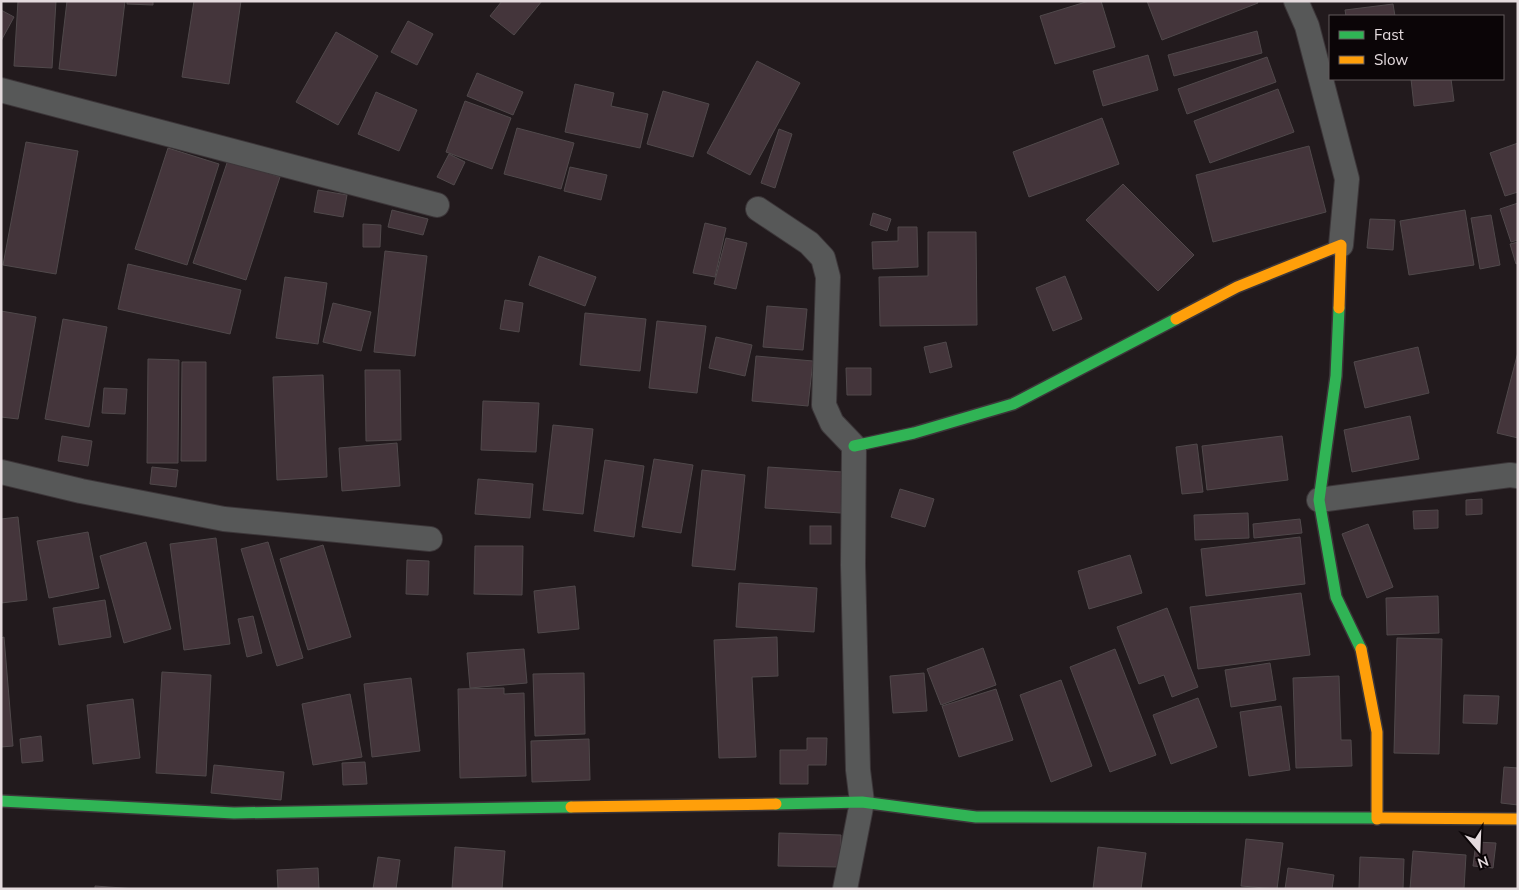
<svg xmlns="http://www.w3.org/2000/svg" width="1519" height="890" font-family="Mulish,sans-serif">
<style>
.building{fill:#44353b;stroke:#50494b}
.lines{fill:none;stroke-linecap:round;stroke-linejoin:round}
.street-casing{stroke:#3c3639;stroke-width:26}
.fast-casing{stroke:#3c3639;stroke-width:14}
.slow-casing{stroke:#3c3639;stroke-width:14}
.street{stroke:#575858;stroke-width:24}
.fast{stroke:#30b455;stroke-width:11}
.slow{stroke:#ff9f0a;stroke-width:11}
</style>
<rect width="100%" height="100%" fill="#221a1d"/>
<g class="building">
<polygon points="18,1 56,1 52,68 14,66"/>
<polygon points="67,1 125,1 116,76 59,69"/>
<polygon points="127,1 153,1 153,5 127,4"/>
<polygon points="194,1 241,1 229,84 182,77"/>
<polygon points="502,1 542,1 514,35 490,16"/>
<polygon points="1089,1 1101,1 1115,47 1055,64 1040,16"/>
<polygon points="1147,1 1257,1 1258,3 1162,40"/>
<polygon points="1393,4 1395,16 1346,16 1345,10"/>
<polygon points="1,10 14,17 1,41"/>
<polygon points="408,21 433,34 417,65 391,52"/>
<polygon points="1257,31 1262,53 1174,76 1168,55"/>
<polygon points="336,32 378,56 338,125 296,102"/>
<polygon points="1148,55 1158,90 1103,106 1093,71"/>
<polygon points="1267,57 1276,82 1187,114 1178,89"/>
<polygon points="757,61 800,83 750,175 707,153"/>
<polygon points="477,73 523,92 513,115 467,96"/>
<polygon points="1411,79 1451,79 1454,101 1414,106"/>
<polygon points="575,84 614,93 611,106 648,114 640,148 565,132"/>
<polygon points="1278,89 1294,132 1210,163 1194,121"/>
<polygon points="663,91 709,104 693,157 647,144"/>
<polygon points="376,92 417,110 399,151 358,134"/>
<polygon points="465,101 511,118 492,169 446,152"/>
<polygon points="1102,118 1119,164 1029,197 1013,152"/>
<polygon points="517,128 574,143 561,189 504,174"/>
<polygon points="779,129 792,134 775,188 761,183"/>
<polygon points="26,142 78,151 56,274 3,265"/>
<polygon points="1518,143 1518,192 1505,196 1490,153"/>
<polygon points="1309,146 1326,212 1213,242 1196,175"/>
<polygon points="168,148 219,164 187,265 135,249"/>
<polygon points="449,154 465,162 454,185 437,177"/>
<polygon points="228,160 280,177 246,280 193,263"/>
<polygon points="570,167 607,175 601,200 564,191"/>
<polygon points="1123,184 1194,255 1158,291 1086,220"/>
<polygon points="318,190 347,195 343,217 314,212"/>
<polygon points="1518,203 1518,240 1511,242 1500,209"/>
<polygon points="392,210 428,219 423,235 388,227"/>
<polygon points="1465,210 1474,265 1409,275 1400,221"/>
<polygon points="873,213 891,219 887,231 870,225"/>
<polygon points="1491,215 1500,265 1480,269 1471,218"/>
<polygon points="1370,219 1395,220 1393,250 1367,248"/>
<polygon points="705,223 726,228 715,277 693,273"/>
<polygon points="363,224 381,225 380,247 363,247"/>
<polygon points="898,227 917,227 918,267 873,269 872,242 898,241"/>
<polygon points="928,232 976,232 977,325 880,326 879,277 928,276"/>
<polygon points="726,238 747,243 736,289 714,284"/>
<polygon points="1518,242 1518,263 1516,264 1510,244"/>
<polygon points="385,251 427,256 415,356 374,352"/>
<polygon points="539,256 596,277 585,306 529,285"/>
<polygon points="128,264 241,290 230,334 118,309"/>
<polygon points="1065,276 1082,319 1053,331 1036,288"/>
<polygon points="285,277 327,283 318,344 276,338"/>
<polygon points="505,300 523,303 519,332 500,329"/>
<polygon points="333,303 371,312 361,351 323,342"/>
<polygon points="767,306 807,309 803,350 763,347"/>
<polygon points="1,311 36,317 18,419 1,417"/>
<polygon points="585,313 646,319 640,371 580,365"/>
<polygon points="63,319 107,327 89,427 45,419"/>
<polygon points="657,321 706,326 697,393 649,388"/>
<polygon points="716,337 752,345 745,376 709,368"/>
<polygon points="946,342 952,367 930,373 924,347"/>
<polygon points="1418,347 1429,393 1365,408 1354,362"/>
<polygon points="1518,352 1518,438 1497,433"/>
<polygon points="756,356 813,361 808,406 752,401"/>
<polygon points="148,359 179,360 178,463 147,463"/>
<polygon points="182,362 206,362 206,461 181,461"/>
<polygon points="846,368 871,368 871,395 847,395"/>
<polygon points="365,370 400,370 401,440 366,441"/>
<polygon points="323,375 327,477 277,480 273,377"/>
<polygon points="104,388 127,389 125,414 102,413"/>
<polygon points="483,401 539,403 536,452 481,450"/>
<polygon points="1410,416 1419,459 1352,472 1344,430"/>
<polygon points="553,425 593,429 583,514 543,510"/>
<polygon points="62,436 92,441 88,466 58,461"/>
<polygon points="1282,436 1288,480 1207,490 1202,446"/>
<polygon points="397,443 400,486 342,491 339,448"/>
<polygon points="1197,444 1203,492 1182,494 1176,447"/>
<polygon points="654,459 693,465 681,533 642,527"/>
<polygon points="605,460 644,466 634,537 594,531"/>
<polygon points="152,467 178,470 176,487 150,484"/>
<polygon points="768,467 843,472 841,513 765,508"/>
<polygon points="702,470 745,475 735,570 692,566"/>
<polygon points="478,479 533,484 530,518 475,514"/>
<polygon points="900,489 934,499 925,527 891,517"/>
<polygon points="1482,499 1482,514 1466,515 1466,500"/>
<polygon points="1438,510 1438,528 1414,529 1413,511"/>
<polygon points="1248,513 1249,538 1195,540 1194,515"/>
<polygon points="18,517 27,600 1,603 1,519"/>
<polygon points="1300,519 1302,533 1254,538 1253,524"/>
<polygon points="1368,524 1393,587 1367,598 1342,534"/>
<rect x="810" y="526" width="21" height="18"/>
<polygon points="88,532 99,588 49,598 37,541"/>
<polygon points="1300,537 1305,584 1206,596 1201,549"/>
<polygon points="216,538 230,644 184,650 170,544"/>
<polygon points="146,542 171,629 124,643 100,556"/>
<polygon points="268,542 303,658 277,666 241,549"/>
<polygon points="323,545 351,637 308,650 280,559"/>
<polygon points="475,546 523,546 522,595 474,594"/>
<polygon points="1130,555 1142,593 1089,609 1078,571"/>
<polygon points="407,560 429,561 428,595 406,594"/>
<polygon points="739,583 817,588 814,632 736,627"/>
<polygon points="575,586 579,629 538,633 534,591"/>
<polygon points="1301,593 1310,655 1198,669 1190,607"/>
<polygon points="1438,596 1439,633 1387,635 1386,598"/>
<polygon points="105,600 111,637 59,645 53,608"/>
<polygon points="1167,608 1198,687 1172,697 1164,675 1139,684 1117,627"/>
<polygon points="253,616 262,653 247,657 238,619"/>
<polygon points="4,637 13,746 1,747 1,638"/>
<polygon points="777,637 778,676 752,677 756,757 719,758 714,640"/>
<polygon points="1397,638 1442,639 1439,754 1394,753"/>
<polygon points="983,648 996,685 941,705 927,669"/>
<polygon points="524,649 527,683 470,688 467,653"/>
<polygon points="1115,649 1156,755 1110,772 1070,667"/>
<polygon points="1270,663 1276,700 1231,707 1225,670"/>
<polygon points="162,672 211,675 206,776 156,773"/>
<polygon points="584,673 585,734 535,736 533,674"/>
<polygon points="924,673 927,711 893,713 890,676"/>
<polygon points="1339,676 1341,740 1351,740 1352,766 1296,768 1293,678"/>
<polygon points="411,678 420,751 372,757 364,684"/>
<polygon points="1061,680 1092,766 1051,782 1020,695"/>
<polygon points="504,688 504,694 524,693 526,776 460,778 458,689"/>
<polygon points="996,689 1013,740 959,757 942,706"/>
<polygon points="350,694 362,757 313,765 302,704"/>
<polygon points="1464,695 1499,696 1497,724 1463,723"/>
<polygon points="1198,698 1217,747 1171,764 1153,715"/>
<polygon points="133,699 140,758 93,764 87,705"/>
<polygon points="1281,706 1290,770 1249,776 1240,712"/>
<polygon points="41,736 43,761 22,763 20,739"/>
<polygon points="807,738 827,738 826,765 808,765 808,784 780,784 780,750 807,750"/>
<polygon points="589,739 590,780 532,782 531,741"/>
<polygon points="365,762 367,784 343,785 342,763"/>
<polygon points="214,765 284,772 281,800 211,793"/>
<polygon points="1504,767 1518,768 1518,805 1501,803"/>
<polygon points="779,833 841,835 840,867 778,866"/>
<polygon points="1246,839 1283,843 1277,889 1241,886"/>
<polygon points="1476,842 1496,843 1493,868 1473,866"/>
<polygon points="455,847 505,851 502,889 452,889"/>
<polygon points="1098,847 1146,853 1141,889 1093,889"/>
<polygon points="1413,851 1466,855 1464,889 1410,889"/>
<polygon points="378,857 400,860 396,889 373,889"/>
<polygon points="1360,857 1404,859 1403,889 1359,889"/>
<polygon points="318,868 319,889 278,889 277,870"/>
<polygon points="1288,868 1334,875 1332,889 1285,889"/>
<polygon points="95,886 136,889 95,889"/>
</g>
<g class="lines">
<defs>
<g id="street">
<polyline points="1296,1 1307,26 1347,179 1341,245"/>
<polyline points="1,90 437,205"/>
<polyline points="758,209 809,243 823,258 828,277 824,405 832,423 854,446 853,565 858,770 862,802 845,889"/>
<polyline points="1,472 81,491 224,519 430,539"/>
<polyline points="1319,500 1510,475 1518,476"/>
</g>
<g id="fast">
<polyline points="1339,308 1336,376 1319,500 1336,597 1361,649"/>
<polyline points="854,446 914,433 1013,404 1176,319"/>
<polyline points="1,801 234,813 571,807"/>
<polyline points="776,804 862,802 976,817 1379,818"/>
</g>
<g id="slow">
<polyline points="1176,319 1237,287 1341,245 1339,308"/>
<polyline points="1361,649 1377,732 1377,819"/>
<polyline points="571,807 776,804"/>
<polyline points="1379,818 1518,819"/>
</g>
</defs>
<use href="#street" class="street-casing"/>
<use href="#fast" class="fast-casing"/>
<use href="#slow" class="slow-casing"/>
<use href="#street" class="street"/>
<use href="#fast" class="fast"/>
<use href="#slow" class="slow"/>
</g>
<rect width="1519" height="890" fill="none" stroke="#e4dadd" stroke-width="5"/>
<rect x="1329" y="15" width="175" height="65" fill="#0b0507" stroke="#625a5d"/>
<rect x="1339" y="31" width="25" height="8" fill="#30b455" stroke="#625a5d"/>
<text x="1374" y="40" font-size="15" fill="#e4dadd">Fast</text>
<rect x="1339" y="56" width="25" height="8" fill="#ff9f0a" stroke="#625a5d"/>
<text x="1374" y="65" font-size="15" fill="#e4dadd">Slow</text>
<g transform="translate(1479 850) rotate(161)" stroke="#0b0507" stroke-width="4" paint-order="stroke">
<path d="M0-4L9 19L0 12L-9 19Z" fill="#e4dadd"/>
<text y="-8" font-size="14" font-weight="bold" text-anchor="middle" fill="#e4dadd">N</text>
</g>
</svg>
